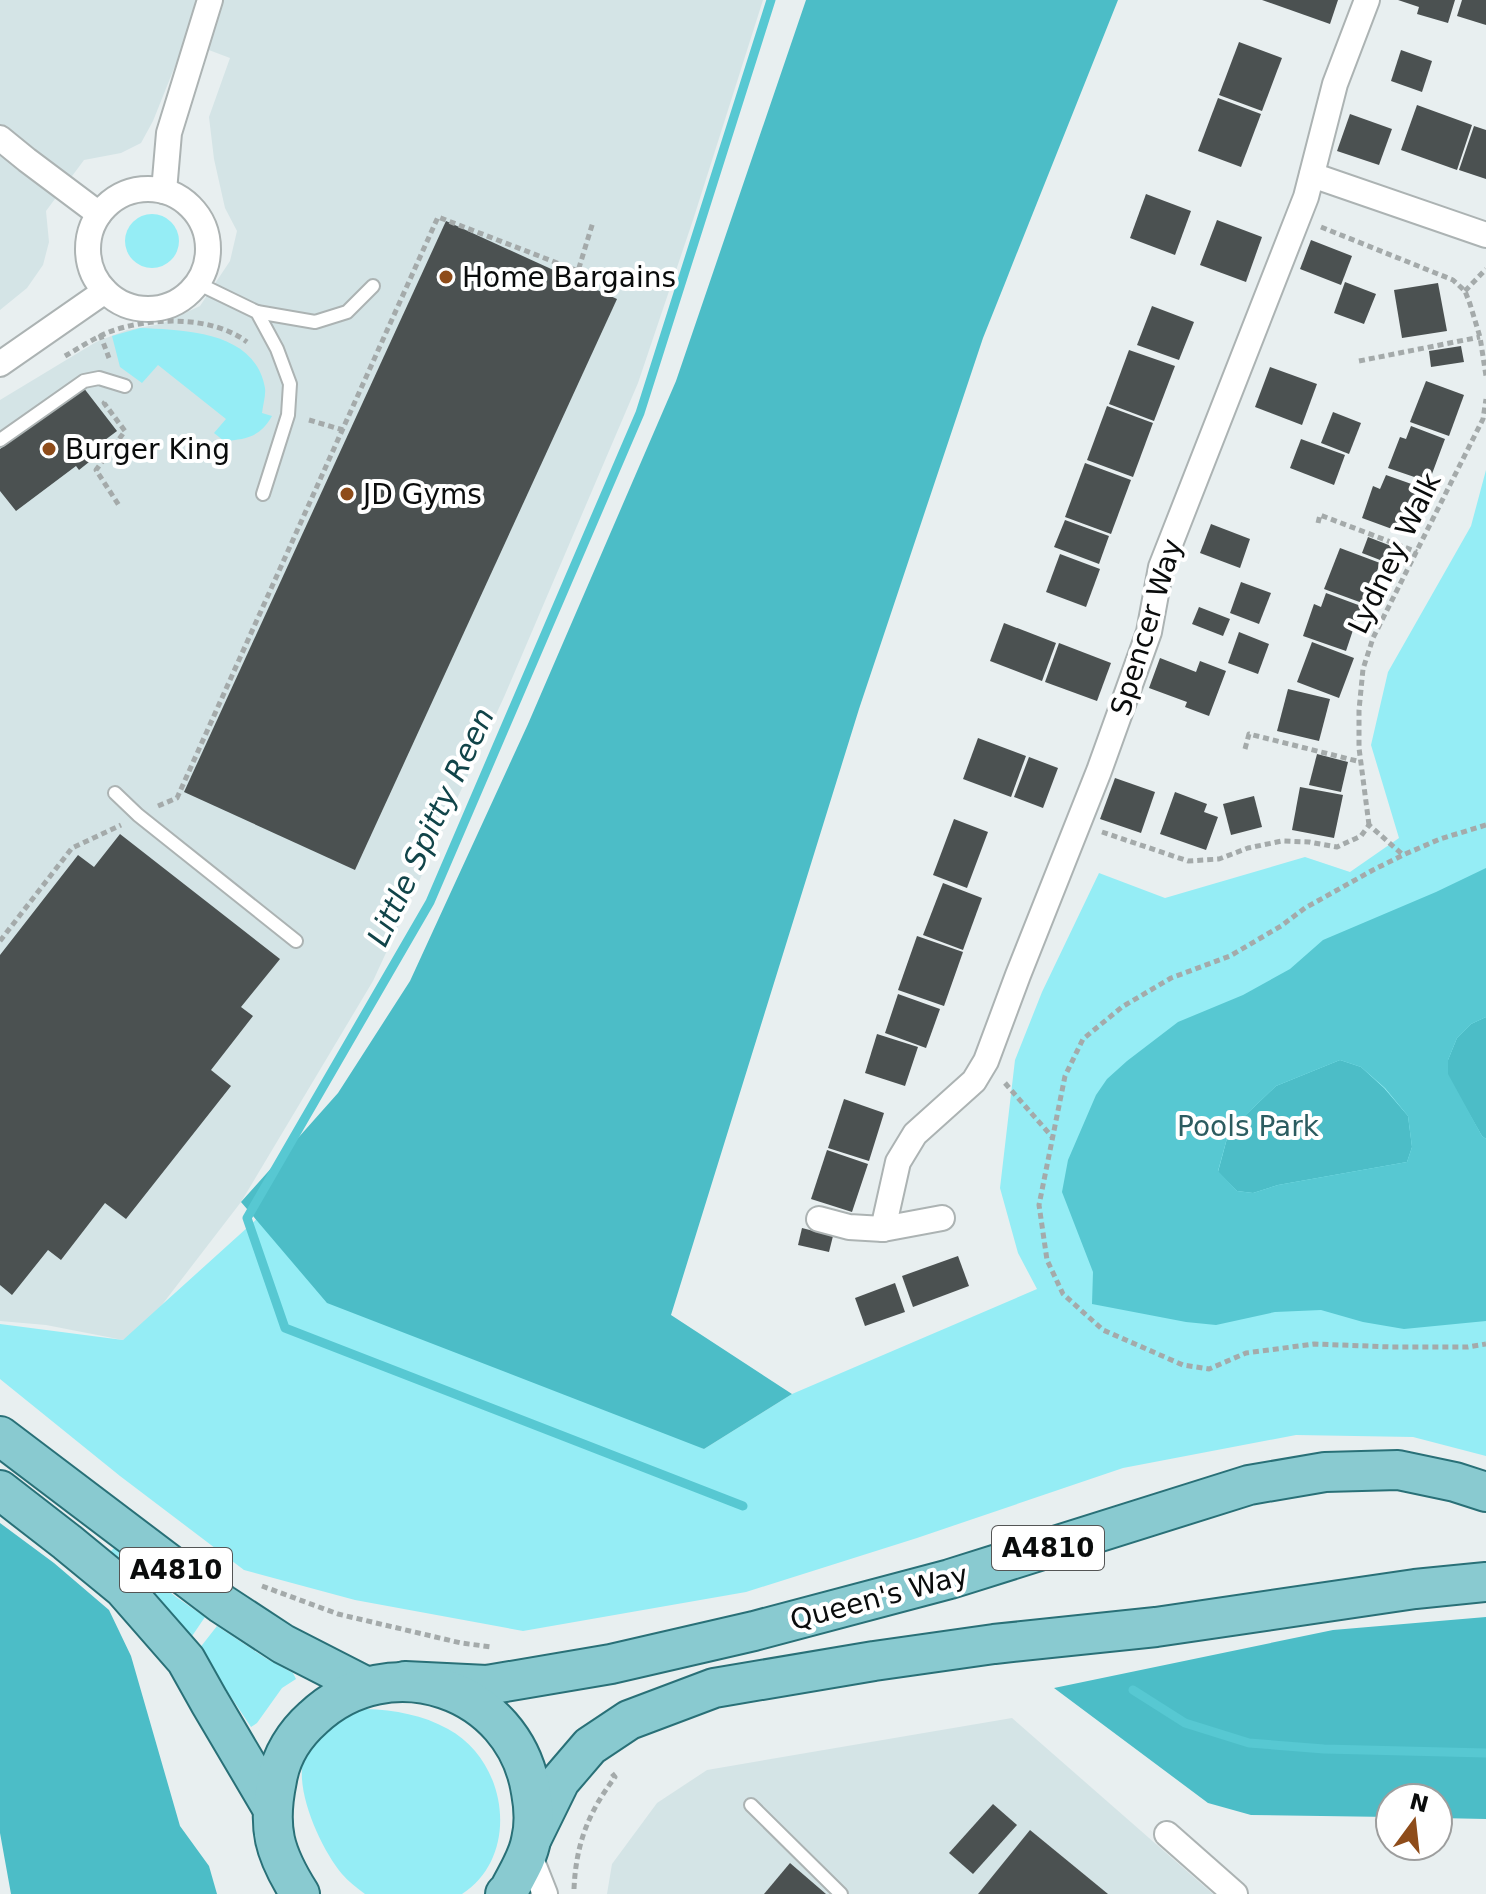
<svg xmlns="http://www.w3.org/2000/svg" width="1486" height="1894" font-family="'DejaVu Sans',sans-serif">
<style>
.built{fill:#d4e4e6}
.green{fill:#95edf5}
.forest{fill:#4cbdc7}
.water{fill:#57c8d2;fill-rule:evenodd}
.lines{fill:none;stroke-linecap:round;stroke-linejoin:round}
.stream{stroke:#57c8d2;stroke-width:9}
.building{fill:#4b5151}
.service-casing{stroke:#acb3b3;stroke-width:16}
.minor-casing{stroke:#acb3b3;stroke-width:28}
.primary-casing{stroke:#297077;stroke-width:42}
.path{stroke:#a4aaaa;stroke-width:5;stroke-dasharray:6 4;stroke-linecap:butt}
.service{stroke:#fff;stroke-width:12}
.minor{stroke:#fff;stroke-width:24}
.primary{stroke:#89cad0;stroke-width:38}
.poi-dot{fill:#8e4c1a;stroke:#fff;stroke-width:3}
.labels{text-anchor:middle;stroke-width:8;stroke-linejoin:round;paint-order:stroke}
.shield{fill:#fff;stroke:#545555;stroke-width:2}
.shield-label{font-size:26px;font-weight:bold;fill:#0a0c0c}
.poi-label{font-size:28px;fill:#0a0c0c;stroke:#fff;text-anchor:start}
.street-label{font-size:28px;fill:#0a0c0c;stroke:#fff}
.park-label{font-size:28px;fill:#2c5c60;stroke:#fff}
.water-label{font-size:30px;font-style:italic;fill:#114449;stroke:#fff}
</style>
<rect width="100%" height="100%" fill="#e8eff0"/>
<g class="built">
<polygon points="0,0 763,0 693,220 638,383 504,697 373,981 241,1202 148,1323 123,1340 46,1325 0,1321 0,400 96,342 127,330 161,324 200,306 230,261 237,231 225,208 214,159 209,117 230,58 185,41 153,121 141,143 121,153 84,160 46,211 49,242 43,265 27,288 0,310"/>
<polygon points="1012,1718 1213,1894 607,1894 612,1864 657,1803 707,1770"/>
</g>
<g class="green">
<circle cx="152" cy="241" r="27"/>
<path d="M140 328C185 330 255 331 265 388 266 395 263 405 262 413L272 416C260 437 247 439 224 441L214 433 226 419 158 365 142 383 120 367 112 336Z"/>
<polygon points="1486,470 1486,1456 1413,1437 1296,1435 1123,1468 917,1538 746,1592 523,1631 355,1600 244,1570 120,1476 0,1379 0,1324 123,1340 259,1217 704,1449 792,1394 1037,1289 1018,1253 1000,1188 1015,1060 1042,992 1099,873 1165,898 1305,857 1350,872 1399,838 1371,745 1388,672 1471,526"/>
<polygon points="115,1547 176,1597 205,1617 190,1639 109,1553"/>
<polygon points="217,1626 267,1659 293,1673 296,1679 282,1688 257,1723 251,1727 199,1649"/>
<path d="M366 1709C395 1710 423 1715 448 1729 508 1761 521 1856 462 1894H365C357 1888 349 1882 342 1874 321 1849 292 1787 305 1754 307 1749 312 1744 315 1739 331 1716 339 1713 366 1709Z"/>
</g>
<g class="forest">
<polygon points="806,0 1118,0 983,338 859,709 671,1315 792,1394 704,1449 327,1303 241,1202 338,1093 410,981 528,724 676,381"/>
<polygon points="1486,1017 1486,1139 1482,1136 1447,1075 1448,1060 1457,1038 1471,1024"/>
<polygon points="1340,1060 1361,1067 1384,1088 1408,1116 1412,1147 1407,1162 1278,1185 1253,1193 1237,1191 1218,1172 1229,1131 1276,1086"/>
<polygon points="0,1523 54,1563 109,1610 131,1656 180,1826 209,1866 217,1894 11,1894 0,1833"/>
<polygon points="1486,1617 1486,1819 1438,1818 1438,1798 1390,1798 1390,1817 1251,1815 1208,1803 1054,1688 1333,1630"/>
</g>
<path class="water" d="M1486 868V1017L1471 1024 1457 1038 1448 1060V1074L1482 1136 1486 1139V1321L1404 1329 1363 1322 1321 1310 1275 1312 1216 1325 1186 1322 1092 1304 1093 1272 1062 1192 1068 1160 1096 1095 1107 1079 1127 1061 1178 1022 1243 995 1290 969 1323 940 1436 892ZM1340 1060 1361 1067 1385 1088 1408 1116 1412 1147 1407 1162 1278 1185 1253 1193 1237 1191 1218 1171 1229 1131 1276 1086Z"/>
<g class="lines">
<g class="stream">
<polyline points="743,1506 285,1328 247,1218 430,902 640,413 771,0"/>
<polyline points="1133,1690 1185,1723 1249,1743 1324,1749 1486,1753"/>
</g>
</g>
<g class="building">
<polygon points="1262,0 1338,0 1330,24"/>
<polygon points="1398,0 1455,0 1448,23 1417,14 1419,7"/>
<polygon points="1462,0 1486,0 1486,25 1457,16"/>
<polygon points="1239,42 1282,58 1262,111 1219,95"/>
<polygon points="1401,50 1432,61 1422,92 1391,81"/>
<polygon points="1218,98 1261,114 1241,167 1198,151"/>
<polygon points="1417,105 1472,125 1457,170 1401,150"/>
<polygon points="1350,114 1392,129 1379,165 1337,151"/>
<polygon points="1474,126 1486,130 1486,179 1459,170"/>
<polygon points="1146,194 1191,211 1175,255 1130,238"/>
<polygon points="1217,220 1262,237 1246,282 1200,265"/>
<polygon points="446,221 617,299 355,870 184,792"/>
<polygon points="1311,240 1352,256 1341,285 1300,269"/>
<polygon points="1345,282 1376,294 1364,324 1334,313"/>
<polygon points="1438,283 1447,331 1402,338 1394,290"/>
<polygon points="1152,306 1194,322 1179,360 1137,345"/>
<polygon points="1461,346 1464,362 1431,367 1429,351"/>
<polygon points="1129,350 1175,366 1154,421 1109,404"/>
<polygon points="1270,367 1317,384 1302,425 1255,407"/>
<polygon points="1426,381 1464,395 1449,436 1410,422"/>
<polygon points="83,387 117,431 89,452 94,458 79,470 76,466 16,511 0,491 0,449"/>
<polygon points="1107,406 1153,423 1133,477 1087,460"/>
<polygon points="1333,412 1361,423 1349,454 1321,443"/>
<polygon points="1411,426 1445,439 1429,482 1388,468 1400,437 1406,439"/>
<polygon points="1301,439 1345,455 1334,485 1290,468"/>
<polygon points="1085,463 1131,480 1111,534 1065,517"/>
<polygon points="1386,475 1420,487 1403,533 1362,518 1373,486 1380,489"/>
<polygon points="1065,520 1109,536 1099,564 1054,547"/>
<polygon points="1211,524 1250,539 1240,568 1200,553"/>
<polygon points="1368,537 1399,549 1393,565 1362,553"/>
<polygon points="1340,548 1380,563 1365,604 1324,589"/>
<polygon points="1060,554 1100,569 1086,607 1046,592"/>
<polygon points="1241,582 1271,593 1259,624 1230,613"/>
<polygon points="1326,593 1361,606 1346,651 1303,636 1314,604 1321,607"/>
<polygon points="1199,607 1230,619 1223,636 1192,624"/>
<polygon points="1004,623 1056,643 1042,681 990,661"/>
<polygon points="1239,632 1269,644 1258,674 1228,663"/>
<polygon points="1312,642 1354,658 1339,698 1297,682"/>
<polygon points="1059,643 1111,663 1097,701 1045,682"/>
<polygon points="1160,658 1196,672 1200,661 1226,671 1209,716 1185,707 1187,702 1149,688"/>
<polygon points="1288,689 1330,699 1319,741 1277,731"/>
<polygon points="978,738 1026,756 1011,797 963,779"/>
<polygon points="1317,754 1348,762 1341,792 1309,785"/>
<polygon points="1029,757 1058,768 1043,808 1014,797"/>
<polygon points="1115,778 1155,792 1141,833 1100,819"/>
<polygon points="1300,787 1343,795 1334,838 1292,830"/>
<polygon points="1175,792 1207,804 1204,812 1218,817 1206,850 1160,834"/>
<polygon points="1254,796 1262,827 1231,835 1223,804"/>
<polygon points="954,819 988,832 967,888 933,875"/>
<polygon points="120,834 280,959 241,1007 253,1016 211,1070 231,1086 126,1219 105,1203 61,1260 48,1250 12,1295 0,1285 0,955 78,855 94,867"/>
<polygon points="943,883 982,898 963,950 923,935"/>
<polygon points="917,936 963,952 944,1006 898,990"/>
<polygon points="898,994 940,1009 926,1048 885,1033"/>
<polygon points="877,1034 918,1047 905,1086 865,1073"/>
<polygon points="844,1099 884,1113 869,1161 828,1148"/>
<polygon points="827,1150 868,1164 852,1212 811,1199"/>
<polygon points="802,1228 833,1236 829,1252 798,1245"/>
<polygon points="958,1256 969,1286 913,1307 902,1276"/>
<polygon points="895,1283 905,1312 865,1326 855,1298"/>
<polygon points="993,1804 1017,1825 973,1874 949,1853"/>
<polygon points="1030,1830 1108,1894 978,1894"/>
<polygon points="790,1863 826,1894 764,1894"/>
</g>
<g class="lines">
<defs>
<g id="service">
<polyline points="197,283 257,312 277,349 290,384 288,415 263,494"/>
<polyline points="257,312 315,322 347,312 373,286"/>
<polyline points="0,440 84,381 99,378 125,386"/>
<polyline points="115,793 138,815 296,941"/>
<polyline points="751,1805 841,1894"/>
</g>
<g id="minor">
<polyline points="0,138 27,160 99,214"/>
<polyline points="1312,175 1486,235"/>
<circle cx="148" cy="249" r="60"/>
<polyline points="164,191 169,133 210,0"/>
<polyline points="0,364 105,291"/>
<polyline points="819,1219 849,1227 883,1229 942,1218"/>
<polyline points="883,1229 898,1162 915,1134 974,1081 986,1061 1018,975 1099,771 1149,632 1161,567 1306,197 1335,84 1367,0"/>
<polyline points="1167,1834 1235,1894"/>
<polyline points="528,1851 545,1894"/>
</g>
<g id="primary">
<polyline points="0,1436 222,1604 283,1644 365,1686"/>
<polyline points="0,1490 67,1542 123,1588 186,1660 209,1701 271,1806"/>
<polyline points="405,1681 487,1685 611,1664 754,1631 950,1579 1249,1485 1325,1472 1398,1470 1455,1482 1486,1492"/>
<polyline points="532,1838 560,1781 590,1746 629,1720 714,1688 874,1661 994,1644 1156,1627 1415,1589 1486,1582"/>
<path d="M300 1894C274 1853 267 1828 277 1780 281 1756 295 1734 313 1718 389 1646 515 1688 531 1792 534 1808 535 1824 531 1840 528 1858 517 1874 509 1890L505 1894"/>
</g>
</defs>
<use href="#service" class="service-casing"/>
<use href="#minor" class="minor-casing"/>
<use href="#primary" class="primary-casing"/>
<g class="path">
<polyline points="1321,227 1453,280 1465,291 1470,304 1480,337 1486,376"/>
<polyline points="1465,291 1486,269"/>
<polyline points="100,334 109,358"/>
<path d="M65 356C79 348 94 338 109 332 149 317 212 315 247 342"/>
<polyline points="1359,361 1480,337"/>
<polyline points="105,402 104,403 125,431 96,470 120,507"/>
<polyline points="309,420 343,430"/>
<polyline points="1318,523 1320,515 1417,552"/>
<polyline points="1245,749 1249,734 1361,762"/>
<polyline points="158,806 177,798 438,217 578,271 593,222"/>
<polyline points="1369,825 1359,748 1359,710 1363,669 1373,638 1483,419 1486,399"/>
<polyline points="1486,825 1440,839 1403,855 1373,870 1305,908 1281,926 1230,956 1171,978 1122,1007 1083,1039 1065,1076 1039,1205 1047,1260 1063,1294 1103,1330 1183,1365 1209,1369 1246,1353 1314,1344 1392,1347 1468,1347 1486,1344"/>
<polyline points="1102,832 1188,861 1219,859 1248,848 1282,841 1309,842 1337,847 1361,836 1369,825 1403,855"/>
<polyline points="0,941 72,848 121,825"/>
<polyline points="1005,1083 1053,1138"/>
<polyline points="262,1586 338,1614 461,1643 492,1647"/>
<path d="M574 1889C576 1844 588 1813 615 1777L610 1771"/>
</g>
<use href="#service" class="service"/>
<use href="#minor" class="minor"/>
<use href="#primary" class="primary"/>
</g>
<g class="poi-dot">
<circle cx="446" cy="277" r="8"/>
<circle cx="49" cy="449" r="8"/>
<circle cx="347" cy="494" r="8"/>
</g>
<g class="labels">
<g class="shield">
<rect x="992" y="1526" width="112" height="44" rx="6"/>
<rect x="120" y="1548" width="112" height="44" rx="6"/>
</g>
<g class="shield-label">
<text x="1048" y="1557">A4810</text>
<text x="176" y="1579">A4810</text>
</g>
<g class="poi-label">
<text x="462" y="287">Home Bargains</text>
<text x="65" y="459">Burger King</text>
<text x="363" y="504">JD Gyms</text>
</g>
<g class="street-label">
<text transform="translate(1394 553) rotate(-64)" y="10">Lydney Walk</text>
<text transform="translate(1146 627) rotate(-73)" y="10">Spencer Way</text>
<text transform="translate(879 1597) rotate(-15)" y="10">Queen's Way</text>
</g>
<g class="park-label">
<text x="1248" y="1136">Pools Park</text>
</g>
<g class="water-label">
<text transform="translate(431 827) rotate(-65)" y="10">Little Spitty Reen</text>
</g>
</g>
<g transform="translate(1414 1822) rotate(15)"><circle r="38" fill="#ffffff" stroke="#9d9e9e" stroke-width="2"/>
<path d="M0-6L14 30L0 20L-14 30Z" fill="#8e4c1a"/>
<text y="-12" font-size="22" font-weight="bold" text-anchor="middle" fill="#0a0c0c">N</text>
</g>
</svg>
